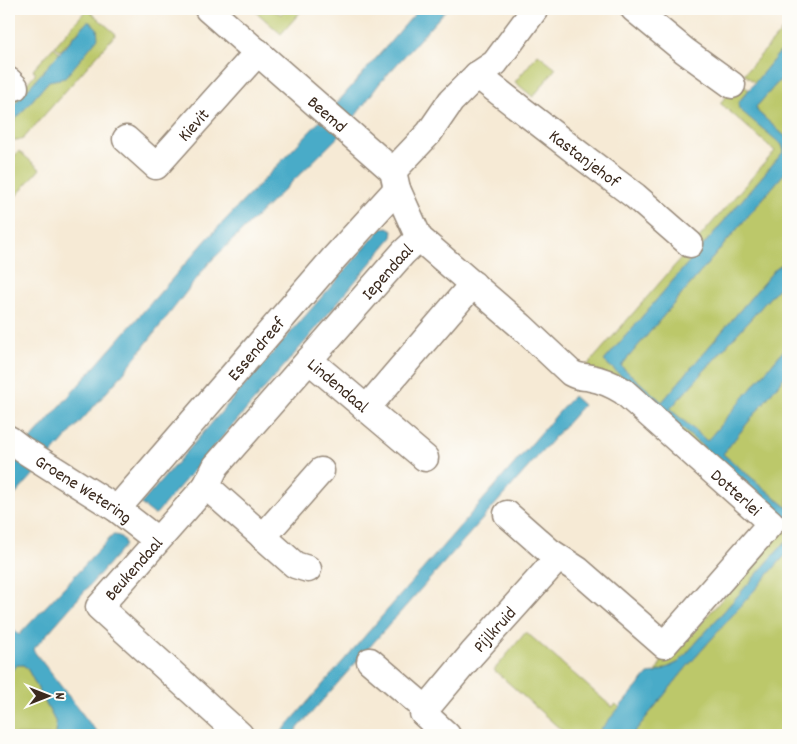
<svg xmlns="http://www.w3.org/2000/svg" width="797" height="744" font-family="Dekko,sans-serif">
<style>
.green{fill:#bcc86a;stroke:#7c7944}
.water{fill:#49abc8;stroke:#426a73}
.lines{fill:none;stroke-linecap:round;stroke-linejoin:round}
.minor-casing{stroke:#988a7a;stroke-width:29}
.minor{stroke:#fff;stroke-width:26}
.labels{text-anchor:middle;stroke-width:4.5;stroke-linejoin:round;paint-order:stroke}
.street-label{font-size:18px;fill:#3b2a1e;stroke:#fdfcf7}
</style>
<rect width="100%" height="100%" fill="#fdfcf7"/>
<filter id="ink" filterUnits="userSpaceOnUse"><feTurbulence type="fractalNoise" baseFrequency=".02" numOctaves="2"/><feDisplacementMap in="SourceGraphic" scale="10" xChannelSelector="R" yChannelSelector="G"/><feConvolveMatrix kernelMatrix="1 2 1 2 8 2 1 2 1" color-interpolation-filters="sRGB"/></filter>
<filter id="wash" filterUnits="userSpaceOnUse"><feTurbulence type="fractalNoise" baseFrequency=".0096" numOctaves="4" result="noise"/><feDisplacementMap in="SourceGraphic" scale="20" xChannelSelector="R" yChannelSelector="G"/><feGaussianBlur stdDeviation="1.12" result="paint"/><feColorMatrix in="noise" values="0 0 0 0 0 0 0 0 0 0 0 0 0 0 0 0 0 1.4 0 .05"/><feComposite in="paint" operator="in"/></filter>
<g filter="url(#wash)">
<rect width="100%" height="100%" fill="#f6ead5"/>
<g class="green">
<polygon points="87,9 116,34 23,139 9,141 9,127 49,81 87,22 60,51 55,46"/>
<polygon points="253,9 270,9 281,14 286,9 303,9 281,34"/>
<polygon points="788,24 788,42 755,83 744,74"/>
<polygon points="54,47 60,53 9,110 9,104 36,73 33,70"/>
<polygon points="538,54 556,68 533,97 515,82"/>
<polygon points="788,71 788,139 758,112 756,107"/>
<polygon points="736,86 744,86 749,90 738,102 782,145 784,151 604,361 788,520 788,539 679,662 656,673 662,660 670,651 674,654 781,532 586,367 775,151 720,103"/>
<polygon points="19,151 40,169 10,203 9,202 9,162"/>
<polygon points="788,169 788,260 776,268 662,402 621,366"/>
<polygon points="788,277 788,345 707,441 670,409"/>
<polygon points="788,372 788,508 723,454"/>
<polygon points="788,552 788,735 632,735 686,668"/>
<polygon points="526,632 612,707 616,704 620,708 596,735 567,735 494,670"/>
<polygon points="17,665 23,665 27,668 56,723 55,735 9,735 9,674"/>
</g>
<g class="water">
<polygon points="419,9 447,9 379,84 354,118 335,140 208,264 121,376 9,502 9,468 32,438 208,238 337,103"/>
<polygon points="87,22 90,22 97,28 98,38 65,78 49,81 9,127 9,110"/>
<polygon points="788,42 788,71 756,107 758,112 788,139 788,169 621,366 662,402 776,268 788,260 788,277 670,409 707,441 788,345 788,372 723,454 788,508 788,520 604,361 784,151 782,145 739,109 738,103"/>
<polygon points="388,227 393,231 392,237 304,343 155,515 141,504 382,228"/>
<polygon points="573,396 583,405 292,735 279,735"/>
<path d="M113 535C120 535 124 538 125 545L33 650 91 725 101 735H55L56 723 27 668 23 665H17L9 674V626L19 635Z"/>
<polygon points="788,539 788,552 686,668 632,735 596,735 648,674 656,673 679,662"/>
</g>
</g>
<g filter="url(#ink)">
<g class="lines">
<defs>
<g id="minor">
<path id="s1" d="M208 9 393 171 397 189 419 238"/>
<polyline points="634,9 685,51 732,85"/>
<path id="s2" d="M477 75 579 154 635 196 690 244"/>
<polyline points="9,81 15,87"/>
<path id="s3" d="M126 139 156 166 258 52"/>
<polyline points="393,171 429,133 451,101 477,75 495,63 535,9"/>
<path id="s4" d="M309 360 403 253 419 238 521 326 571 373C580 378 582 376 591 378 602 380 613 385 623 391L771 523 664 645 578 570 549 551 507 514"/>
<polyline points="366,409 473,284"/>
<path id="s5" d="M9 439 22 449 117 509 157 540"/>
<path id="s6" d="M206 486 216 466 309 360 425 458"/>
<path id="s7" d="M117 509 334 258 397 189"/>
<polyline points="263,537 321,471"/>
<polyline points="370,661 426,709 423,713 447,735"/>
<path id="s8" d="M426 709 472 654 558 558"/>
<path id="s9" d="M240 735 99 607 206 486 295 565 308 569"/>
</g>
</defs>
<use href="#minor" class="minor-casing"/>
<use href="#minor" class="minor"/>
</g>
</g>
<g class="labels">
<g class="street-label">
<text dy="6" stroke="none"><textPath href="#s1" startOffset="159">Beemd</textPath></text>
<text dy="6" stroke="none"><textPath href="#s3" startOffset="96">Kievit</textPath></text>
<text dy="6" stroke="none"><textPath href="#s2" startOffset="136">Kastanjehof</textPath></text>
<text dy="6" stroke="none"><textPath href="#s4" startOffset="118">Iependaal</textPath></text>
<text dy="6" stroke="none"><textPath href="#s7" startOffset="212">Essendreef</textPath></text>
<text dy="6" stroke="none"><textPath href="#s6" startOffset="202">Lindendaal</textPath></text>
<text dy="6" stroke="none"><textPath href="#s5" startOffset="90">Groene Wetering</textPath></text>
<text dy="6" stroke="none"><textPath href="#s4" startOffset="575">Dotterlei</textPath></text>
<text dy="6" stroke="none"><textPath href="#s9" startOffset="242">Beukendaal</textPath></text>
<text dy="6" stroke="none"><textPath href="#s8" startOffset="105">Pijlkruid</textPath></text>
</g>
</g>
<rect width="797" height="744" fill="none" stroke="#fdfcf7" stroke-width="30"/>
<g transform="translate(48 696) rotate(90)" stroke="#fdfcf7" stroke-width="4" paint-order="stroke">
<path d="M0-4L9 19L0 12L-9 19Z" fill="#3b2a1e"/>
<text y="-8" font-size="14" font-weight="bold" text-anchor="middle" fill="#3b2a1e">N</text>
</g>
</svg>
